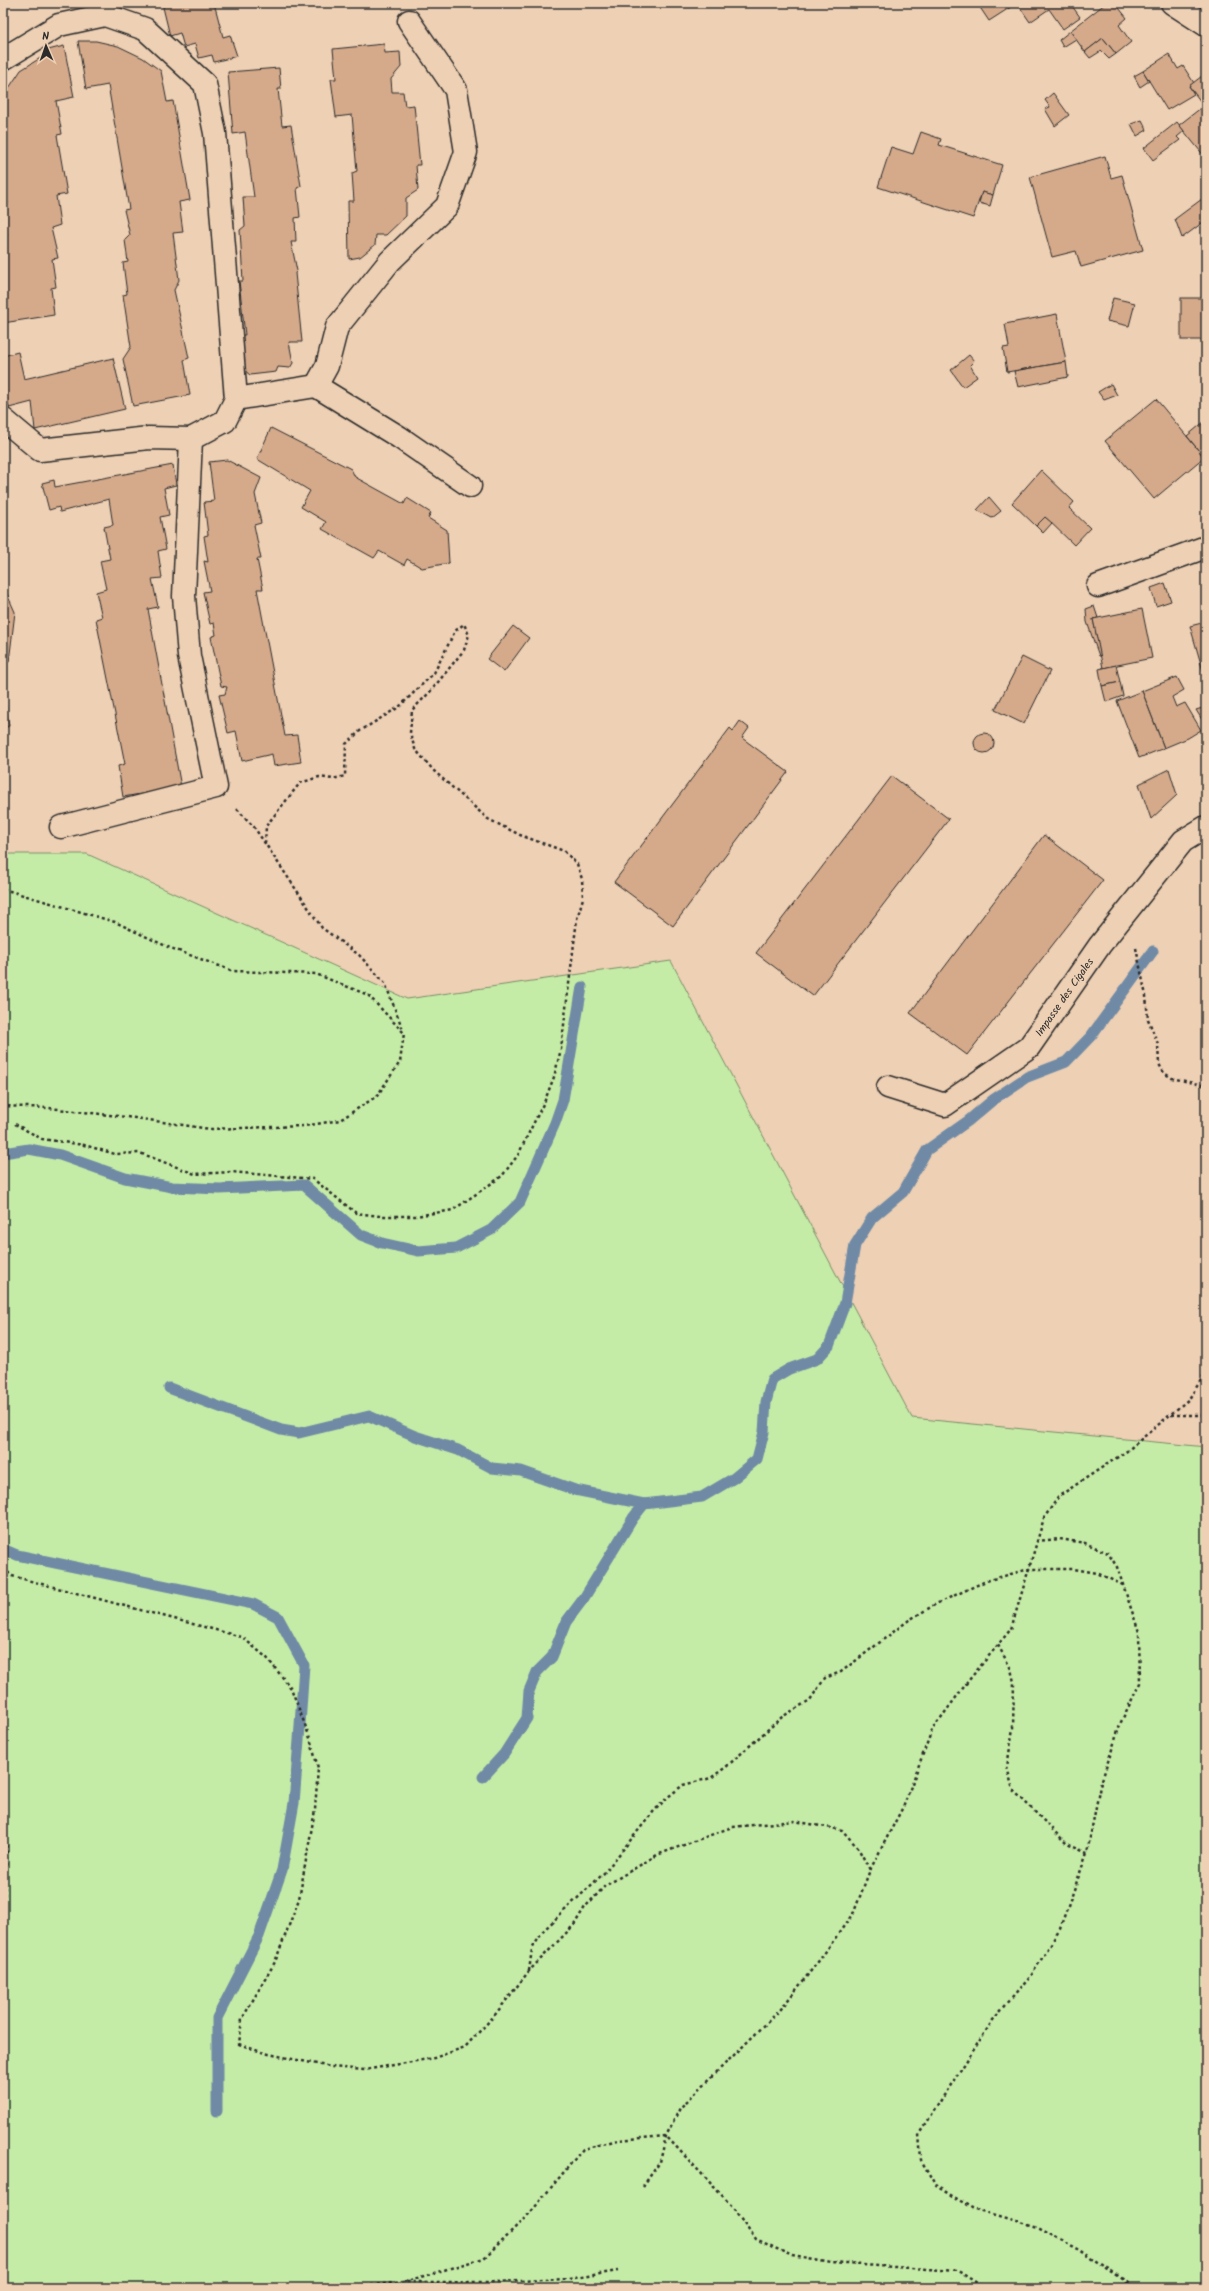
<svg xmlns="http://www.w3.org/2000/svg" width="1209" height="2291" font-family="Kalam,sans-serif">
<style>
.green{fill:#c5eca6;stroke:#788c68}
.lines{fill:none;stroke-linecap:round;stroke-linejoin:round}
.stream{stroke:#6f8aa5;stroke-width:11}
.building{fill:#d5aa8b;stroke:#2b2b2b}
.minor-casing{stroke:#2b2b2b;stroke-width:25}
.path{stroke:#2b2b2b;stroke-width:2.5;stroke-dasharray:3 3;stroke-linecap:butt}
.minor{stroke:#eed0b4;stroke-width:22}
.labels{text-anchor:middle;stroke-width:4;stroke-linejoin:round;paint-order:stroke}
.street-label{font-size:11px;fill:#2b2b2b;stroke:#eed0b4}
</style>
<rect width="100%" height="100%" fill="#eed0b4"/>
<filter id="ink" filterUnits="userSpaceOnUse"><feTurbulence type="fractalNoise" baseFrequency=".025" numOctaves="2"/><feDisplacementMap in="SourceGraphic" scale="8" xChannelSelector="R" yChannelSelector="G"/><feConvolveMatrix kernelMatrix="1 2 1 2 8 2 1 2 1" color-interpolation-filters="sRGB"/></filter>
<g filter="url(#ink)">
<polygon class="green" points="3,854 87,854 407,999 671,961 912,1418 1206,1447 1206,2288 3,2288"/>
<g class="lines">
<g class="stream">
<polyline points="3,1153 29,1149 60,1155 125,1178 172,1187 220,1189 304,1185 361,1235 382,1243 418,1251 456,1248 491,1230 520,1202 555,1123 563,1100 582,987"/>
<polyline points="169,1388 281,1430 299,1433 369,1416 415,1436 458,1450 492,1468 521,1471 575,1490 644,1504"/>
<polyline points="3,1549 17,1555 253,1604 278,1617 304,1665 299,1740 294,1803 282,1870 259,1936 217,2018 217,2111"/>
<polyline points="483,1777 504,1754 527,1718 529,1691 537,1672 552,1657 566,1622 584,1598 633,1518 644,1504 702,1497 734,1478 757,1459 764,1432 766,1402 772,1379 789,1369 817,1359 829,1346 845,1303 855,1245 872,1218 903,1192 927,1150 968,1121 994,1099 1027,1077 1066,1062 1091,1036 1153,951"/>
</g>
</g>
<g class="building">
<polygon points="162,3 214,3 223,37 230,35 237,56 214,62 212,55 199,58 195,44 184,47 180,33 170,36"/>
<polygon points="977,3 998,3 999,5 1017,3 989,21"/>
<polygon points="1017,3 1070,3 1080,17 1063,29 1049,9 1030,22"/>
<polygon points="1106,3 1115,3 1127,18 1119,25 1131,42 1116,54 1103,38 1085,52 1070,31"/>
<polygon points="1070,31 1076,39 1063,47 1059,40"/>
<polygon points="1103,38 1116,54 1109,59 1101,51 1090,58 1085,52"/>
<polygon points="78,41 96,41 118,46 143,58 161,71 167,102 173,101 190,200 179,202 183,232 173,233 179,280 174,290 189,358 184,360 190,395 133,406 123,359 131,347 123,295 127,294 123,263 128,262 125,240 130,235 124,210 129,209 108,85 86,89"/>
<polygon points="384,44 385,53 400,52 401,67 391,79 392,92 403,92 405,106 414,105 420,165 416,165 418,190 406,198 406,216 386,235 376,235 375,245 360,257 349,259 348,201 354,201 352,173 357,171 352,115 336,117 331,79 336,79 333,49"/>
<polygon points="64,46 74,97 56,101 62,134 57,135 67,194 56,196 60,225 51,228 58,258 52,259 56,287 51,288 54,315 3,323 3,236 7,236 3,205 8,204 3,171 3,143 7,142 3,120 3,97 21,70 42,57 48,50"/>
<polygon points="1169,54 1178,69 1183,66 1194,83 1189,86 1194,94 1167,110 1143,71"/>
<polygon points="279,68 281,89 278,89 282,126 291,125 301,186 297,188 300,217 295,218 296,242 291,242 297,271 295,273 302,342 289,342 293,363 290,368 278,367 276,372 250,375 243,369 239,335 245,335 239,281 243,281 240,230 245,226 243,197 254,197 245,132 233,134 228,72"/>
<polygon points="1143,71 1149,81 1140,87 1134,76"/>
<polygon points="1206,73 1206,98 1201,102 1189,86"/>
<polygon points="1053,93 1069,115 1055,126 1045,109 1050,107 1045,100"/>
<polygon points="1206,104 1206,155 1205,157 1179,125"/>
<polygon points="1142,120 1147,130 1137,136 1131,124"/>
<polygon points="1177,122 1184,131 1177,137 1180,140 1153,160 1144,148"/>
<polygon points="921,132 941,139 939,145 1002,165 993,195 982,192 973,218 878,187 891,147 913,154"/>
<polygon points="1105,156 1111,178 1122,175 1143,250 1081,267 1076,251 1052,257 1030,177"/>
<polygon points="982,192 993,195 990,206 979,203"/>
<polygon points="1206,196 1206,220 1182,238 1175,219"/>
<polygon points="1113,298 1135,303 1129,326 1107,321"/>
<rect x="1181" y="298" width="25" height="42"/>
<polygon points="1057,314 1066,362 1007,372 1003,348 1009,347 1005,324"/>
<polygon points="18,352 24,379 113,358 125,409 35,430 32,402 9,408 3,379 3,356"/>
<polygon points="969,355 974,361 970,365 977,377 963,387 951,370"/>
<polygon points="1066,362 1068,377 1018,387 1014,371"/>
<polygon points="1111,384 1117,395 1104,400 1098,392"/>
<polygon points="1156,399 1204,457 1154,499 1105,441"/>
<polygon points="1205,421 1206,456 1204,457 1187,436"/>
<polygon points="271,428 351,469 355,477 404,504 407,498 431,513 428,518 447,530 449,563 422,568 407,559 404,565 379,551 374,558 322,529 326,522 301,507 310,491 257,459"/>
<polygon points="227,460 261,478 255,494 261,523 254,525 261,559 257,559 263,589 257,589 285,736 297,735 301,762 274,766 272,754 242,761 236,731 228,733 219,695 225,694 227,687 221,686 211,637 216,635 214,623 210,624 203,592 210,591 204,561 208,562 204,536 208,535 204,502 214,501 209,462"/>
<polygon points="173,465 176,485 164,488 169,515 160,517 166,549 158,551 162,578 152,579 158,607 148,609 181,787 123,797 118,766 125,764 96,619 102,617 96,592 106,589 100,561 110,559 104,527 113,525 109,499 60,512 59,507 49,510 42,483 54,480 55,487"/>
<polygon points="1041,470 1074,502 1069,508 1090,528 1074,545 1045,517 1036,526 1012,503"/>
<polygon points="989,497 1001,511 992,518 977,510"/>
<polygon points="1045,517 1052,523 1043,533 1036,526"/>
<polygon points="1165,583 1171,601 1156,606 1151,588"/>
<polygon points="7,594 15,612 9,662 3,664 3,595"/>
<polygon points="1094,606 1098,618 1093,619 1101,656 1099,656 1087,622 1086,609"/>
<polygon points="1142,609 1152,658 1103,668 1093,619"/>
<polygon points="1206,622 1206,670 1203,671 1190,626"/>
<polygon points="513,626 529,638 504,672 487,659"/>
<polygon points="1022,657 1050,671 1024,724 995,710"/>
<polygon points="1116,665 1120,682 1102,686 1099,669"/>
<polygon points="1177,677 1184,690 1172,697 1176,707 1185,703 1201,730 1188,738 1164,748 1142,691"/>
<polygon points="1120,682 1123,696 1106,702 1102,686"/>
<polygon points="3,690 9,726 3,729"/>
<polygon points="1142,691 1164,748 1139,758 1117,701"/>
<polygon points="1206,707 1206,726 1196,710"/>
<polygon points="740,721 749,728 742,738 788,772 673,926 614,882 730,728 733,731"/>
<circle cx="984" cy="743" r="10"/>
<polygon points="1169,769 1177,795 1151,819 1139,784"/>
<polygon points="892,776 949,819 813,996 756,953"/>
<polygon points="1044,835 1103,880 967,1055 910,1013"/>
</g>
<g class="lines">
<defs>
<g id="minor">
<polyline points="1172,3 1206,25"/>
<polyline points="3,59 59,25 105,15 145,29 205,84 215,133 236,399 225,421 191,439 149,438 40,450 3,419"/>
<polyline points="316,386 327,366 337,327 390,261 447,206 466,152 456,90 409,21"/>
<polyline points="236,399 316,386 399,437 470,486"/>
<polyline points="1098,586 1206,547"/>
<polyline points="61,827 216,787 189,656 184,596 191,439"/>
<polyline points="888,1087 945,1105 1029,1047 1100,945 1183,841 1206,827"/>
</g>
</defs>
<use href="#minor" class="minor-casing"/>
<g class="path">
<polyline points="237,809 254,827 322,928 359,955 385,983 403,1030"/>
<polyline points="3,889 115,922 168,947 233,971 316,974 368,995 404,1033 400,1062 377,1096 340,1120 304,1126 210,1129 135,1118 49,1108 3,1106"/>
<polyline points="1136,948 1146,996 1148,1019 1158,1044 1159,1064 1164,1073 1172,1078 1206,1086"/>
<polyline points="15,1124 42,1139 84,1145 115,1154 140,1153 195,1174 232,1172 313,1179 356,1213 380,1216 416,1216 453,1210 502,1176 518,1155 545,1100 554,1077 561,1049 577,919 583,898 582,879 577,864 564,851 520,835 488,819 434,771 415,749 410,733 412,710 430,692 464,650 469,635 464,624 455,631 434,673 399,707 360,731 346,744 345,776 333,779 319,777 300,783 266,826 265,844"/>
<polyline points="1171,1415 1206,1415"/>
<polyline points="1036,1541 1059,1539 1085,1543 1108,1553 1117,1567 1139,1632 1140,1683 1121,1722 1100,1786 1087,1853 1060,1929 1031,1976 993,2020 919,2134 921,2160 936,2186 972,2208 1038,2227 1080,2249 1124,2280 1131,2288"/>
<polyline points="3,1568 12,1576 242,1637 267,1658 291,1688 310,1738 318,1768 315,1810 299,1899 275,1962 242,2019 239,2044 264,2053 331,2067 365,2070 434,2058 465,2047 494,2016 529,1971 574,1925 585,1907 605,1886 657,1855 732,1827 794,1821 842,1830 858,1848 870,1870 854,1912 821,1958 781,2009 680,2108 666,2136 660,2162 643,2186"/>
<polyline points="998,1645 1011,1669 1014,1682 1013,1728 1007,1767 1013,1790 1067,1844 1087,1853"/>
<polyline points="3,1827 7,1849 3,1917"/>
<polyline points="870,1870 904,1805 932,1730 969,1680 1011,1629 1044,1518 1059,1496 1127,1451 1189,1399 1206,1372"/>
<polyline points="529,1971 532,1949 544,1930 604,1873 654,1811 668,1797 683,1785 711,1778 726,1767 782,1717 810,1700 825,1678 841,1672 909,1620 936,1604 986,1581 1029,1569 1074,1569 1097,1573 1123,1585"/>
<polyline points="404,2282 484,2258 530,2213 583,2149 618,2140 666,2136 731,2205 756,2239 792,2256 831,2263 958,2271 985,2288"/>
<polyline points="341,2288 404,2282 494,2282 569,2279 618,2271"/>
</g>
<use href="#minor" class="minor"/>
</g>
</g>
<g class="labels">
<g class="street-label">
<text transform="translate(1064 997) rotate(-55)" y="4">Impasse des Cigales</text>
</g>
</g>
<rect width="1209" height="2291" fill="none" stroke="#eed0b4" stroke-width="16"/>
<rect x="8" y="8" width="1193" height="2275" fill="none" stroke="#2b2b2b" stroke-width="1.5" filter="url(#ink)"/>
<g transform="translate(46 46) rotate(358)" stroke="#eed0b4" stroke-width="3" paint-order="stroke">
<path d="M0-3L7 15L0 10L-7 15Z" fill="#2b2b2b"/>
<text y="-6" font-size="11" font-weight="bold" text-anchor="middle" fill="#2b2b2b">N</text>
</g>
</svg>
